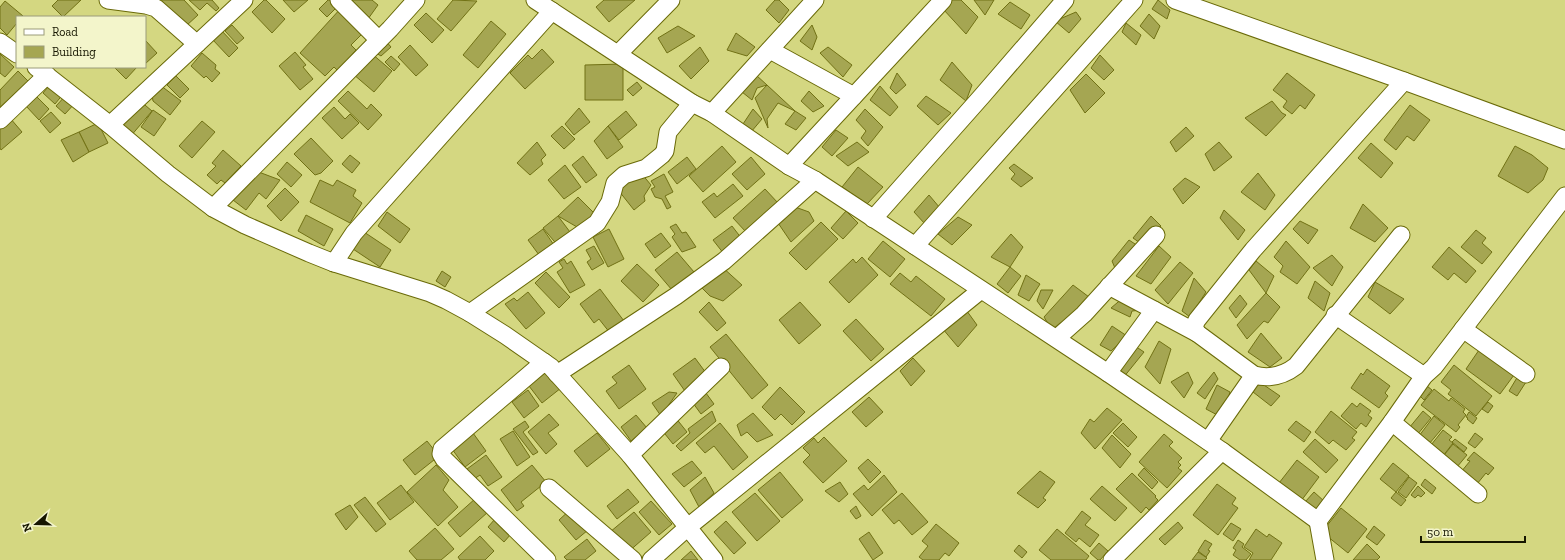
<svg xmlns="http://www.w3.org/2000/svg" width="1565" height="560" font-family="'Zilla Slab',serif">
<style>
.building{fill:#a5a652;stroke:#717115}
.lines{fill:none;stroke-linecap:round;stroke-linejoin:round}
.minor-casing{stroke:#6a6a08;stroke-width:19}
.minor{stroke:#fff;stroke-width:17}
</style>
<rect width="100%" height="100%" fill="#d4d781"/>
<g class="building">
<polygon points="58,0 81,0 63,17 52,6"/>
<polygon points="156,0 184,0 198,15 186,26"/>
<polygon points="189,0 212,0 219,8 216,11 207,3 200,10"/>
<polygon points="264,0 266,0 285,19 272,33 252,12"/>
<polygon points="283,0 308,0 294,12"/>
<polygon points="328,0 334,0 339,5 327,17 319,9"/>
<polygon points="348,0 372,0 378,5 368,19"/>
<polygon points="453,0 477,1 451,31 437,19"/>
<polygon points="604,0 635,0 609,22 596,7"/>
<polygon points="775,0 779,0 789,10 779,23 766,10"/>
<polygon points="949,0 961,0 978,17 966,34 943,9"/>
<polygon points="974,0 994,0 985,15"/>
<polygon points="1158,0 1170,10 1167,19 1152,9"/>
<polygon points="5,1 23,16 17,17 17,23 7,35 0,28 0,7"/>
<polygon points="1010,2 1030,15 1021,29 998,14"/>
<polygon points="342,7 363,33 351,45 356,50 338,71 334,67 325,76 300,53"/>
<polygon points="1076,12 1081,19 1069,33 1055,21"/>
<polygon points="426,13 444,30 432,43 414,25"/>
<polygon points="1149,14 1160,26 1154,39 1140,26"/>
<polygon points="491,21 506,34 478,68 463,55"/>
<polygon points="1126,23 1141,35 1136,45 1122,32"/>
<polygon points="232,25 244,38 237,44 225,31"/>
<polygon points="812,25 817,37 812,50 800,41"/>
<polygon points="678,26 695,36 667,53 658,38"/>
<polygon points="221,30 238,48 229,57 212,39"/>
<polygon points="736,33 755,47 747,56 727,50"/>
<polygon points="145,40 157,53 145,64"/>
<polygon points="385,40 391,47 381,56 373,51"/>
<polygon points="410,45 428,65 416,76 398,57"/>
<polygon points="700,47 709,61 691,79 679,66"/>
<polygon points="828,47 852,65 843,77 820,53"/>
<polygon points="542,49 554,62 525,89 510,73 528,55 532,59"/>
<polygon points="295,52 306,65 303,67 313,79 300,90 279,66"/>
<polygon points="202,53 216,65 215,69 220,73 212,82 206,76 204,78 191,66"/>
<polygon points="371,53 392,71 374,92 353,74"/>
<polygon points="0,54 14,67 5,77 0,73"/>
<polygon points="1100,55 1114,70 1104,80 1091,68"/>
<polygon points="391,56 400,64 394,71 385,62"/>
<polygon points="952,62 972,85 966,101 940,80"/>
<polygon points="623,64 623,100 585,100 585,65"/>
<polygon points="114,67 137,67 126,79"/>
<polygon points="18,71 32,85 0,118 0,90"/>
<polygon points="897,73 906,85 896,94 890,88"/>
<polygon points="1287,73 1315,95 1305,109 1300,105 1292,114 1283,107 1287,101 1273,90"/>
<polygon points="1086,74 1105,93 1085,113 1070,90"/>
<polygon points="756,75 767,85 757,88 752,100 742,92"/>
<polygon points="176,76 189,89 180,98 167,85"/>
<polygon points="52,82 64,93 55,104 43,93"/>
<polygon points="637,82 642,88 633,96 627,90"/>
<polygon points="160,85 181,101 170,115 153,101 152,95"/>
<polygon points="767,85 795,111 778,103 767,119 768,128 755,98"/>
<polygon points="880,86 898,107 890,116 870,100"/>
<polygon points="348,91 367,109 371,104 382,115 368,130 338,101"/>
<polygon points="809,91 824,106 813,112 801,101"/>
<polygon points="67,94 76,102 65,114 56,106"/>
<polygon points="36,96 49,109 39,120 26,106"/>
<polygon points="926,96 951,113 938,125 917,106"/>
<polygon points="139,100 152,111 130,137 117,127"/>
<polygon points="1272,101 1282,113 1286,115 1266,136 1245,118"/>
<polygon points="1410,105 1430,120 1414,141 1407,136 1396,150 1384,140"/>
<polygon points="334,107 345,119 350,114 359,123 342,139 322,118"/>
<polygon points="579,108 590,122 574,135 565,124"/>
<polygon points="753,109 762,119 751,132 743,124"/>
<polygon points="865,109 883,127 868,146 861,138 866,131 856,120"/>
<polygon points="153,110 166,119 154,136 141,127"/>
<polygon points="626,111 637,125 619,140 608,126"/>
<polygon points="795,111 806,118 796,130 785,124"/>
<polygon points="51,112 61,123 50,133 40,121"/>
<polygon points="10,118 22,132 1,150 0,148 0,127"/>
<polygon points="202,121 215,132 192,158 179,146"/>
<polygon points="98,123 108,143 89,152 79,132"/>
<polygon points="562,126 575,139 564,149 551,136"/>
<polygon points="608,126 623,147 607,159 594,141"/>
<polygon points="1186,127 1194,136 1176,152 1170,142"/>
<polygon points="836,130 848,138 832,156 822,147"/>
<polygon points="79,132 89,152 73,162 61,140"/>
<polygon points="311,138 333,161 321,173 315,175 294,154"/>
<polygon points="537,142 546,155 541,160 543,164 530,175 517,163"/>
<polygon points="857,142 869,152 848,166 836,156"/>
<polygon points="1219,142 1232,157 1214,171 1205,154"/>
<polygon points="1371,143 1393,163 1381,178 1358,158"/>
<polygon points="722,146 736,162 703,192 689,176"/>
<polygon points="1515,146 1532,155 1548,168 1543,180 1528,193 1498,176"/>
<polygon points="223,150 241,166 225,183 221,180 217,184 207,175 216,166 212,163"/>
<polygon points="350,155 360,163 352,173 342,164"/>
<polygon points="583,156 597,175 586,183 572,165"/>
<polygon points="687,157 696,169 677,184 668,172"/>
<polygon points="751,157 765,174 747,190 732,174"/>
<polygon points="287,162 302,175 291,187 277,174"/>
<polygon points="1014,164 1033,178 1021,187 1011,179 1015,174 1009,168"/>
<polygon points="565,165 581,187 564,199 548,180"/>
<polygon points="858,167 883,187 867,204 842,187"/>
<polygon points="256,171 280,180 266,199 259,193 246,210 233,200"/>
<polygon points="641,173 651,185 644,196 645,201 634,210 615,186"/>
<polygon points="1258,173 1275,195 1265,210 1241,192"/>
<polygon points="664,174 673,192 665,196 671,207 667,209 662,199 655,197 651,189 655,187 651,181"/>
<polygon points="1185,178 1200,187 1183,204 1173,189"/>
<polygon points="320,180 333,186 337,180 356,190 353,196 362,203 350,223 310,202"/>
<polygon points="733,184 743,196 715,218 702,202 714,193 717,197"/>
<polygon points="285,188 299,202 281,221 267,206"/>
<polygon points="765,189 778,203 746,232 733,218"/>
<polygon points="929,195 940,208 925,224 914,212"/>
<polygon points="578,197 595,214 577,227 558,216"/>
<polygon points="1363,204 1388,228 1375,242 1350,228"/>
<polygon points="795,207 809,212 814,221 791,242 776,220"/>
<polygon points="1224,210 1245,230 1238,240 1220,218"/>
<polygon points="846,211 858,223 843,239 831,228"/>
<polygon points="387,212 410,229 400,243 378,226"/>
<polygon points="306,215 333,229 324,246 298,231"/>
<polygon points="558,216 573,236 559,247 543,228"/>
<polygon points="1151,216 1161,226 1143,245 1133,238"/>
<polygon points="958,217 972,225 952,245 938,234"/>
<polygon points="1300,221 1318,230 1308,244 1293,229"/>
<polygon points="821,222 838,239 806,270 789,253"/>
<polygon points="676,224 682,233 686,232 696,247 682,252 672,237 675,234 670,227"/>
<polygon points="732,226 742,239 724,254 713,240"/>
<polygon points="543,229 556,248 542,259 528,240"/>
<polygon points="609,229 624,259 608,267 593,237"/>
<polygon points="1476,230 1486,238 1482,243 1492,252 1482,264 1461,247"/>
<polygon points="364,232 391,250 380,267 353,249"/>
<polygon points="661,233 671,246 655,258 645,244"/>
<polygon points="1011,234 1023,247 1010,267 991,257"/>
<polygon points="1129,240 1141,248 1117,273 1112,261"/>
<polygon points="883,241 905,259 890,277 868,259"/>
<polygon points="1286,241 1310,267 1297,284 1280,272 1283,266 1274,257"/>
<polygon points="594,246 604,263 592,270 587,262 591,259 586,250"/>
<polygon points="1159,246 1171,257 1151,284 1136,276"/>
<polygon points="1449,247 1476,271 1466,283 1454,273 1448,280 1432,267"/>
<polygon points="677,252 694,272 672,290 655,270"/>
<polygon points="1332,255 1343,267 1332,286 1313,268"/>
<polygon points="862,257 878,275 849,303 829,282 853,259 856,263"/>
<polygon points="564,259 567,264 571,261 585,285 570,293 557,272 563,268 559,262"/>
<polygon points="1256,261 1274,276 1266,293 1249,270"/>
<polygon points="1180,262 1193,273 1168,304 1155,290"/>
<polygon points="637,264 659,285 643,302 621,281"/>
<polygon points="721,266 742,285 723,301 710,296 702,288"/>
<polygon points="1010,267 1021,276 1008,293 997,284"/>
<polygon points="442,271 451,277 445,287 436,281"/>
<polygon points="546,272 570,297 559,308 535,283"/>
<polygon points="900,273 911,282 916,276 945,299 931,316 890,284"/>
<polygon points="1026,275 1040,284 1029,301 1018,295"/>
<polygon points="1194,278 1206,292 1190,317 1182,311"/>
<polygon points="1315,281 1330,293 1324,311 1308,298"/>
<polygon points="1375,282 1404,299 1390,314 1368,297"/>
<polygon points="1073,285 1093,300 1068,325 1060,323 1052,330 1044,317"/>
<polygon points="600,289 624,321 610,333 599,319 594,323 580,304"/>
<polygon points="1041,290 1053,290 1043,309 1037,301"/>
<polygon points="528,292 545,313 526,329 505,304 514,298 517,301"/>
<polygon points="1266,293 1280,307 1268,323 1264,321 1247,339 1237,325"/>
<polygon points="1240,295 1247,304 1236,318 1229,308"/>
<polygon points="1124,297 1142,310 1132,311 1130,317 1111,308"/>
<polygon points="709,302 726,323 717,331 699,312"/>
<polygon points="800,302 821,325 799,344 779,320"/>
<polygon points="964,307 977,325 958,347 942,328"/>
<polygon points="856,319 884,349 871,361 843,331"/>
<polygon points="1112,326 1127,336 1111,351 1100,345"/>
<polygon points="1261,333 1282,358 1270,367 1248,352"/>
<polygon points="726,334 768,385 752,399 710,347"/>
<polygon points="1159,341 1171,349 1160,384 1145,367"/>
<polygon points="1135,346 1144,352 1123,378 1117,372"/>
<polygon points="1479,350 1514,375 1500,394 1466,369"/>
<polygon points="695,358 709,377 687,394 673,374"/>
<polygon points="913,358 925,371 911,386 900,371"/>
<polygon points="629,365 646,389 619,409 606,391 617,383 612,377"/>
<polygon points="1454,365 1492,396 1476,416 1448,394 1451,390 1441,382"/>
<polygon points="1367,369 1390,386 1385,393 1388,396 1379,408 1351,388 1361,373 1363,375"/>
<polygon points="547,371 561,388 542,403 529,386"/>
<polygon points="1188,372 1193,383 1184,398 1171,382"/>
<polygon points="1214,372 1218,379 1205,399 1197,393"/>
<polygon points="1518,376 1526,382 1517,396 1509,391"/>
<polygon points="1258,381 1280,396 1271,406 1253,392"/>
<polygon points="1217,385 1230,392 1223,418 1206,409"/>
<polygon points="1427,386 1432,390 1424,400 1419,395"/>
<polygon points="780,387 805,412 792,425 781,414 775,420 762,407"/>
<polygon points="703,389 714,404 701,414 690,399"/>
<polygon points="1434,389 1449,401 1451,398 1465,409 1463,412 1466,415 1458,425 1460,427 1456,432 1421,405"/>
<polygon points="528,390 539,406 524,418 512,402"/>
<polygon points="669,392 677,393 661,416 652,403"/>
<polygon points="869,397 883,412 866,427 852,412"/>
<polygon points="1488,402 1493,406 1488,413 1482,409"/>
<polygon points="1352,403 1357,407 1360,403 1371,411 1368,415 1372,418 1366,427 1361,423 1356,429 1341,416"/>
<polygon points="1107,408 1122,420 1095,449 1081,433 1090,419 1094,422"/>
<polygon points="712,411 716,421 681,451 676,446 690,433 688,429"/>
<polygon points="1331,411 1357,432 1352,438 1355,440 1346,450 1333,440 1329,444 1315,432"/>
<polygon points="1423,411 1431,418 1417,435 1409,428"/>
<polygon points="1469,412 1477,418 1473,424 1467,419 1468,418 1466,417"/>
<polygon points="753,413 773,435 757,442 747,432 741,436 737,425"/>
<polygon points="549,414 559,425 548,433 557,444 546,454 528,432"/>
<polygon points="636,415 647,428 631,441 621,427"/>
<polygon points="1434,416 1445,425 1429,444 1419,436"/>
<polygon points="675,417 687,432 673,444 661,429"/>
<polygon points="525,421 529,427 523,432 538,452 533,455 513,429"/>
<polygon points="1296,421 1311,432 1304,442 1288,430"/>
<polygon points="720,423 748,457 733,470 714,446 705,453 696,443"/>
<polygon points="1123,423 1137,437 1128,447 1113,433"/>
<polygon points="1443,430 1452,437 1449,440 1453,443 1443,456 1431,445"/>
<polygon points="513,431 530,457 517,466 500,439"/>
<polygon points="473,433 486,451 465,467 452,449"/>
<polygon points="597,433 610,449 587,467 574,451"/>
<polygon points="1475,433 1483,439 1475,448 1468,443"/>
<polygon points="1164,434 1173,442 1169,446 1182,458 1178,462 1181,465 1178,468 1182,471 1167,488 1139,462"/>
<polygon points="1112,435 1131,454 1120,468 1102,448"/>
<polygon points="824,437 847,461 823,483 803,462 810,455 803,448 814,438 818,443"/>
<polygon points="1315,439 1338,460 1326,473 1303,452"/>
<polygon points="1455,439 1467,448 1464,452 1452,442"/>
<polygon points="427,441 439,456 415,475 403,460"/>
<polygon points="1453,444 1467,455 1457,467 1441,459"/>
<polygon points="1474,452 1494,468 1488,475 1486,473 1477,484 1461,472 1470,461 1467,460"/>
<polygon points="486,455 502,477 488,486 480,475 474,479 467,469"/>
<polygon points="868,459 881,472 870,483 858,468"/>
<polygon points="1297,460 1319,477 1301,501 1279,483"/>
<polygon points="692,461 702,473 684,487 672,474"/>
<polygon points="1393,463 1409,476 1396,492 1380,479"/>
<polygon points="436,465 449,480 443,490 458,507 438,526 407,492"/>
<polygon points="532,465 546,482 521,502 524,506 517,511 501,490"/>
<polygon points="1144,468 1158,482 1152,489 1138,475"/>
<polygon points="1040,471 1055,482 1043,498 1046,500 1038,508 1017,493"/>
<polygon points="780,472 803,500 782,518 758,490"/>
<polygon points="1132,473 1156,496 1155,497 1158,500 1149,510 1146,507 1141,513 1116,489"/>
<polygon points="884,475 897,492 872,516 853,494 864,485 868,490"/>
<polygon points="705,477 714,493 699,507 690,490"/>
<polygon points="1409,477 1417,483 1406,498 1398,492"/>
<polygon points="1425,479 1436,488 1432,494 1421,485"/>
<polygon points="840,482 848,494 839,502 825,491"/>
<polygon points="1217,484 1236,498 1232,504 1238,508 1218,535 1193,515"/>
<polygon points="401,485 414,502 390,520 377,503"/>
<polygon points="1102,486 1127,508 1115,521 1090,499"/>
<polygon points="1418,486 1425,493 1421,497 1418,495 1415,498 1411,495"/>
<polygon points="628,489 639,502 617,519 607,506"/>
<polygon points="1314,492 1325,502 1317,512 1305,502"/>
<polygon points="1396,492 1406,500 1401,506 1391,498"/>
<polygon points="755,493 780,521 757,541 732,512"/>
<polygon points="902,493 928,522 912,535 899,520 894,524 882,510"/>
<polygon points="365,497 386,524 376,532 354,505"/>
<polygon points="476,498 488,512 460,537 448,523"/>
<polygon points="651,501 672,524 659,535 639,512"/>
<polygon points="350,505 358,517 346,530 335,514"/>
<polygon points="856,506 861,516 856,519 850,511"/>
<polygon points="1341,508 1367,529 1348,553 1322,532"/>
<polygon points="571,509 588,530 576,540 559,520"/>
<polygon points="1082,511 1091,518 1085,525 1099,535 1090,547 1079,538 1076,542 1065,533"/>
<polygon points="634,512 651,532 627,553 610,532"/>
<polygon points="495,519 511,534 504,542 488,527"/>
<polygon points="726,521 746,543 734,554 714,532"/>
<polygon points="1178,522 1183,528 1165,545 1159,539"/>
<polygon points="1231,523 1241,529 1233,541 1223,534"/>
<polygon points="936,524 959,543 949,556 945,553 939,560 923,560 919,557 928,546 922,541"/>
<polygon points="1374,526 1385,535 1377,545 1366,537"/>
<polygon points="435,528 454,549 441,560 417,560 409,551"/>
<polygon points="1057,529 1089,556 1086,560 1051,560 1039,550"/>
<polygon points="1256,529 1267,537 1269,534 1282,543 1271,560 1249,560 1253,553 1244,547"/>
<polygon points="869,532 883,553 873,560 859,539"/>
<polygon points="480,536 494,551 485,560 460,560 458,557"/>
<polygon points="587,539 596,551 585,560 567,560 564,557"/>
<polygon points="1205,540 1212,544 1208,550 1210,551 1206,557 1198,551"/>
<polygon points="1238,540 1244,544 1242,547 1251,554 1246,560 1240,560 1233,555 1236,550 1233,548"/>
<polygon points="1099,543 1108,551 1100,560 1098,560 1090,553"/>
<polygon points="1367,544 1380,557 1377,560 1353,560"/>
<polygon points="1019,545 1027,552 1022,558 1014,551"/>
<polygon points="691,551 698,560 681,560"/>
<polygon points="1198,552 1207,558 1205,560 1192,560"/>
</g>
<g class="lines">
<defs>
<g id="minor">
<polyline points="108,0 146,5 156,8 197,44"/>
<polyline points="339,0 379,40"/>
<polyline points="535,0 692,103 712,113 789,166 815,180 1108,373 1222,451 1318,521 1392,422 1424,376 1434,367 1565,196"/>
<polyline points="1175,0 1404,81 1565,140"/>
<polyline points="0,42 17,54"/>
<polyline points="770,50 854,96"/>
<polyline points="618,54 671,0"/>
<polyline points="36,67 110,125 168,174 213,208 245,225 309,253 334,263 430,293 446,300 470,313 505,335 551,367 630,455 714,560"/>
<polyline points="712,113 815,0"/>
<polyline points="0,120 47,75"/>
<polyline points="110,125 244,0"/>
<polyline points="789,166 943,0"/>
<polyline points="213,208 390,29 416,0"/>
<polyline points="873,219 982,96 1065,0"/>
<path d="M1401 235 1296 366C1283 376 1269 379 1254 375L1197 333 1194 326 1197 320 1253 250 1404 81"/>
<polyline points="915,246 1134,0"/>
<polyline points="334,263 354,233 552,11"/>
<polyline points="1109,286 1197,333"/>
<polyline points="470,313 597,223 610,202 615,183 624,175 646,168 662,155 665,151 668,132 692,103"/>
<polyline points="1335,315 1424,376"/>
<polyline points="1463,329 1526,374"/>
<polyline points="1057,338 1084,314 1156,235"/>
<polyline points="544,362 442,449 441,454 444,459 547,560"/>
<polyline points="1108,373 1154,310"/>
<polyline points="557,374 676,296 724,261 815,180"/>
<polyline points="1392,422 1478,494"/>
<polyline points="1208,441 1254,375"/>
<polyline points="630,455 721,367"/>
<polyline points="549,488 633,560"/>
<polyline points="1318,521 1325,560"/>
<polyline points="651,560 688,527 981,290"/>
<polyline points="1112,560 1222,451"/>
</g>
</defs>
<use href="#minor" class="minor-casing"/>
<use href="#minor" class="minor"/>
</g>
<rect x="16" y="16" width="130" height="52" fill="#f3f5cb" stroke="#9b9c7a"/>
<rect x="24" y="29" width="20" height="6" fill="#ffffff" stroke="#9b9c7a"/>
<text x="52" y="36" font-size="12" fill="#161600">Road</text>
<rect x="24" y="46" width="20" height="12" fill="#a5a652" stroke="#9b9c7a"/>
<text x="52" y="56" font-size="12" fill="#161600">Building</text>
<g transform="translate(36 524) rotate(250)" stroke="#f3f5cb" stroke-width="3" paint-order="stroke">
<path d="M0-3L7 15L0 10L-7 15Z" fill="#161600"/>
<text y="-6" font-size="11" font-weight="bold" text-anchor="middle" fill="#161600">N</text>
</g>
<path d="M1421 536v6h104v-6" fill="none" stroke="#161600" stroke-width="2"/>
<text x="1427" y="536" font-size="12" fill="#161600" stroke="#f3f5cb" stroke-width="3" paint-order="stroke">50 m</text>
</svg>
